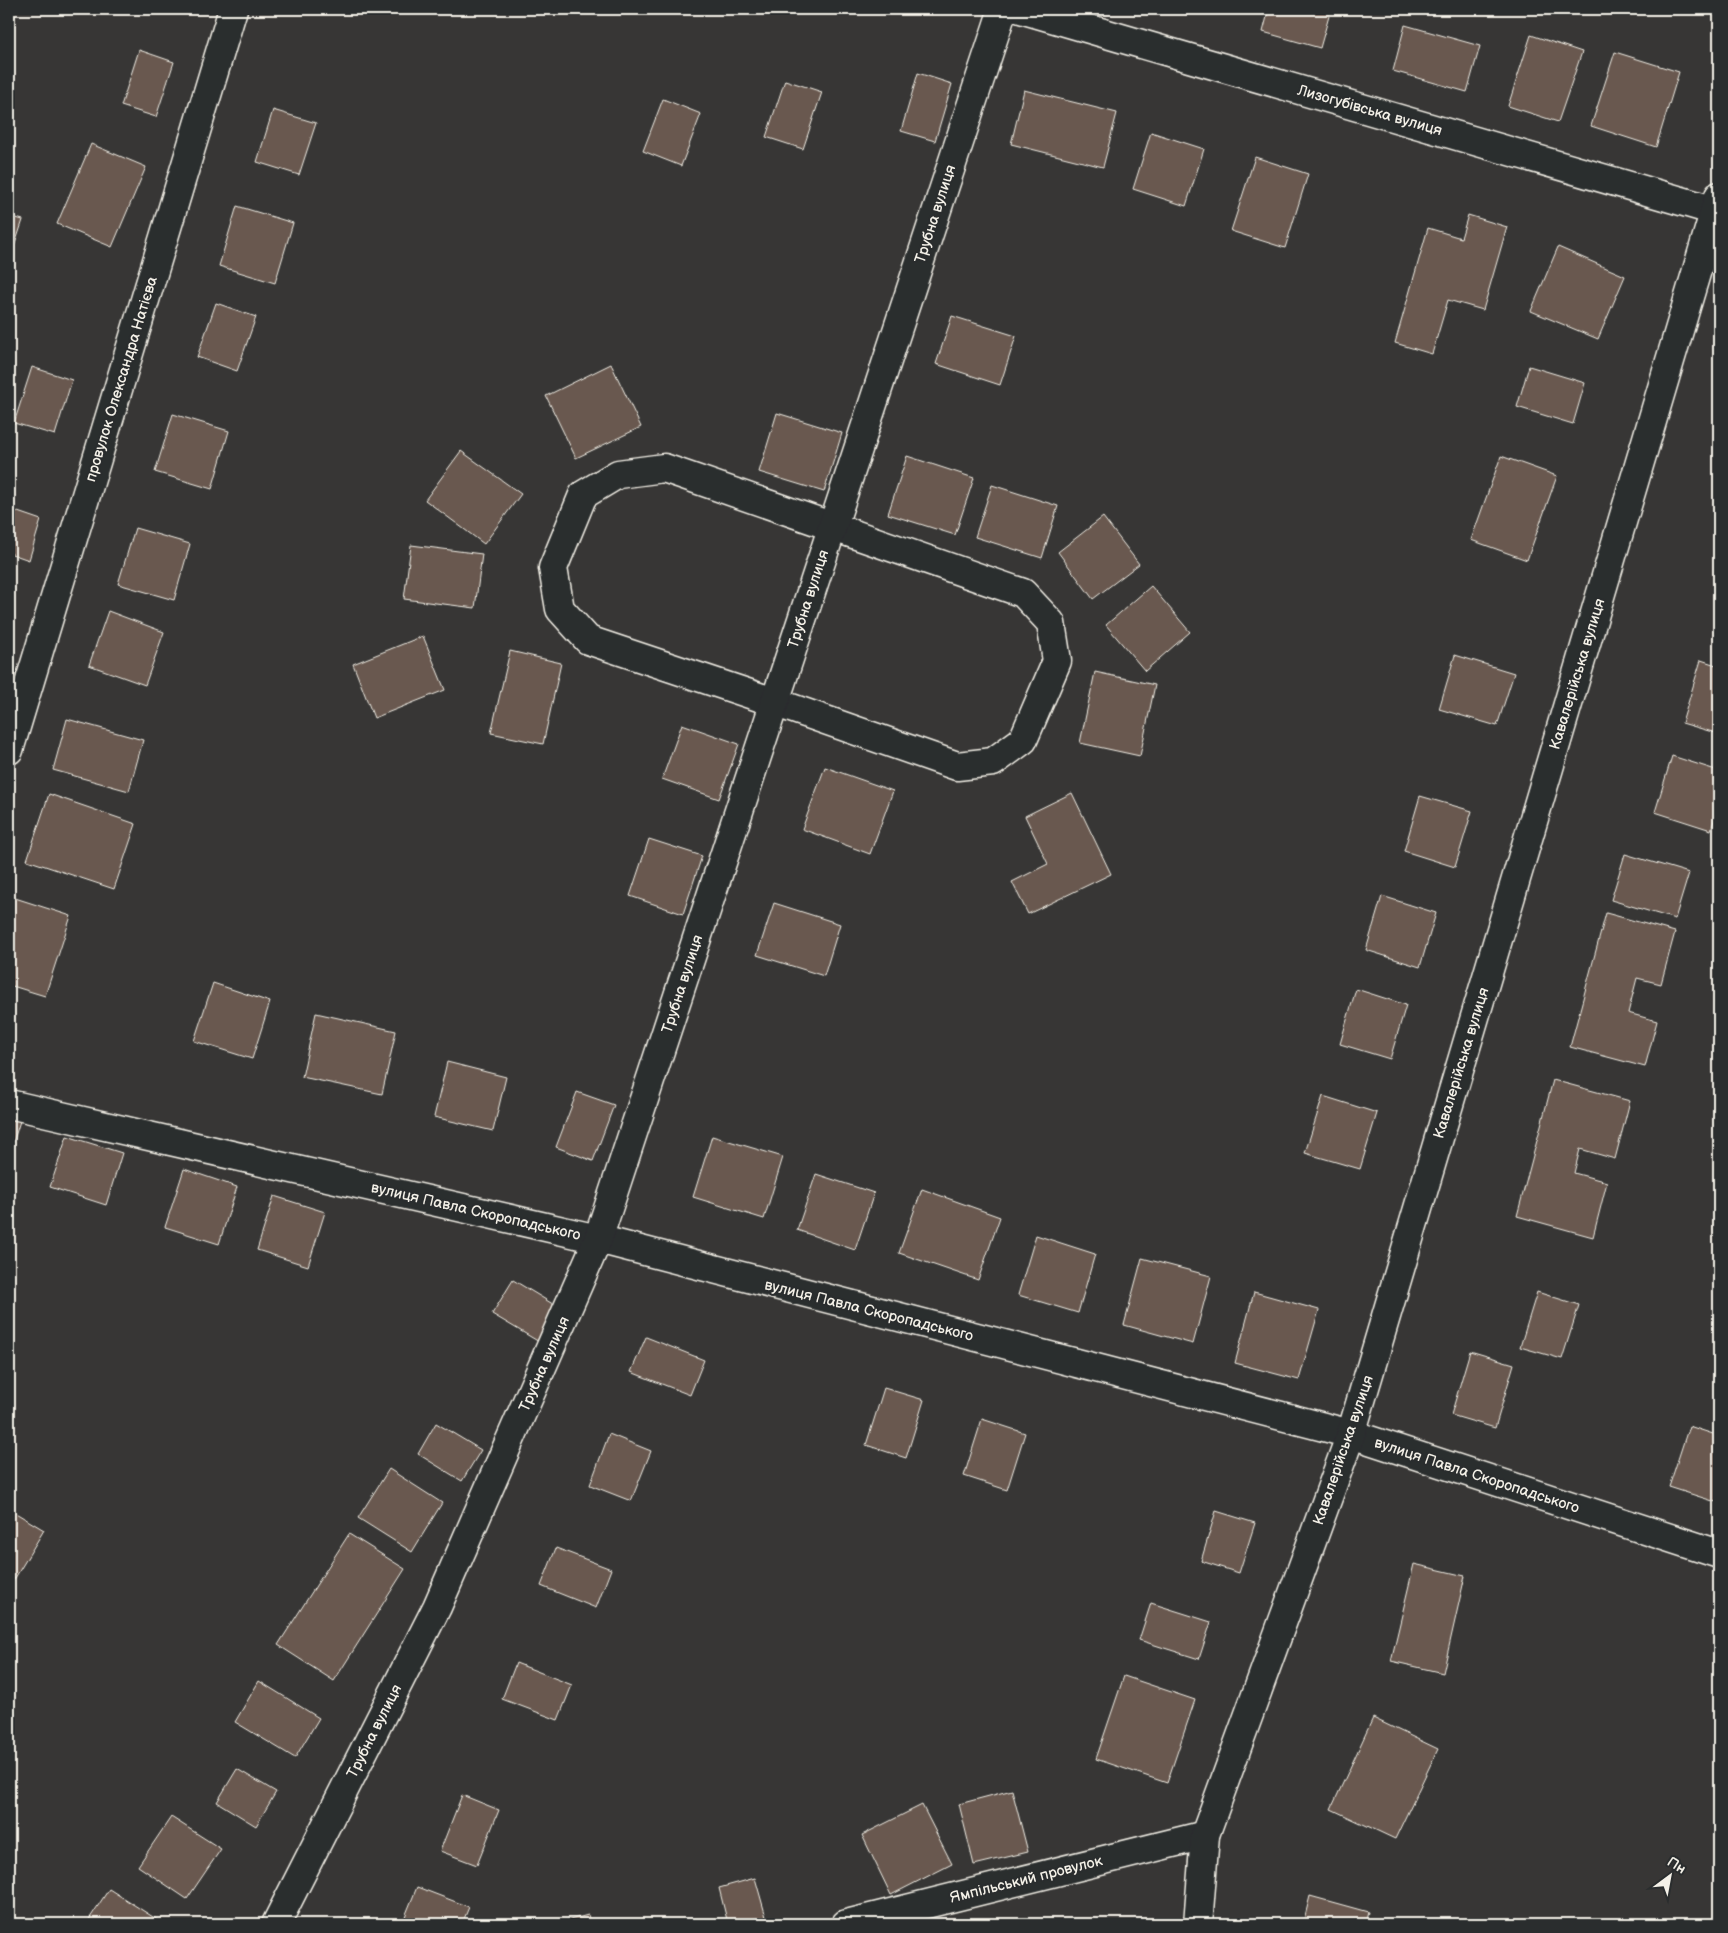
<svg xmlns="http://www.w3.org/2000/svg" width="1728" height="1933" font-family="'Balsamiq Sans',sans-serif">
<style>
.building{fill:#695950;stroke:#f4f1e8}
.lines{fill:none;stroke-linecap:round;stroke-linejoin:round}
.minor-casing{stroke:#f4f1e8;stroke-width:31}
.minor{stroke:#2a2d2e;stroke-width:28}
.labels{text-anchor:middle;stroke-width:4;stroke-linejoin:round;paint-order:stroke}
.street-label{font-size:15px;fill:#f4f1e8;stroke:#2a2d2e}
</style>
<rect width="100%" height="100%" fill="#373635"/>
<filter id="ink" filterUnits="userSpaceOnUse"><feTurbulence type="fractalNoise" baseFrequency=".02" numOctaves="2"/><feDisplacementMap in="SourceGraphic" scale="10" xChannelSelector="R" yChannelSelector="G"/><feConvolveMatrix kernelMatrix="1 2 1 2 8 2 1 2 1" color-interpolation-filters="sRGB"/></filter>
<g filter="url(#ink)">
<g class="building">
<polygon points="1269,9 1331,9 1320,48 1263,32"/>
<polygon points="1405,25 1480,46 1467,92 1393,71"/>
<polygon points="1531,35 1582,52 1558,122 1508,106"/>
<polygon points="139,50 174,62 156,117 121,106"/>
<polygon points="1615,52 1679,72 1656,147 1591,126"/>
<polygon points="918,73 952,84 935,141 901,131"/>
<polygon points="785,80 822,92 803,149 766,137"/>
<polygon points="1024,90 1117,113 1103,167 1011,144"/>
<polygon points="663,99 701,114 681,166 643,151"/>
<polygon points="273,110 316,123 299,175 257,162"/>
<polygon points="1151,132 1204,149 1186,206 1133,189"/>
<polygon points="91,144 146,167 112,247 57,224"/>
<polygon points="1255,157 1308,174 1285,248 1231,231"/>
<polygon points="237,206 293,223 275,283 219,266"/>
<polygon points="1468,215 1507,227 1483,310 1448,300 1432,354 1395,343 1428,228 1461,238"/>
<polygon points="9,216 23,220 10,259 9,258"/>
<polygon points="1558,247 1625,276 1598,339 1531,311"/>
<polygon points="216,303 256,317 237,371 197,357"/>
<polygon points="952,316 1016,336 1000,385 936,364"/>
<polygon points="611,364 641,427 576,458 546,396"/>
<polygon points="1529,366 1585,383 1573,424 1517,407"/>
<polygon points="32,367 72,380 55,435 14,423"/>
<polygon points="777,413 842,433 824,492 759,472"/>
<polygon points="173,414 229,431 212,489 155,472"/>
<polygon points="461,451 521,494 484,544 425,500"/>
<polygon points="907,456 974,478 955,535 888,514"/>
<polygon points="1501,456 1557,476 1527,560 1471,540"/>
<polygon points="992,485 1058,506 1042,558 975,537"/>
<polygon points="9,509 41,520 29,560 9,553"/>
<polygon points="1103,517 1139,564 1093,599 1058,552"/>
<polygon points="135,528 190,544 174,600 118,584"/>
<polygon points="411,545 482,554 475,608 404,599"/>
<polygon points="1151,586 1190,632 1145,671 1106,625"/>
<polygon points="108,611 164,632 145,685 89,665"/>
<polygon points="423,636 445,690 374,718 353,664"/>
<polygon points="510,651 561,663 543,744 491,733"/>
<polygon points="1455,655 1514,673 1497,726 1439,709"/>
<polygon points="1701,660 1719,666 1719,734 1682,723"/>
<polygon points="1095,672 1155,685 1140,756 1080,743"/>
<polygon points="67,719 143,740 129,791 53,770"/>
<polygon points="682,724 739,744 719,799 662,779"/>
<polygon points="1672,756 1719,771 1719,804 1711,830 1655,812"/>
<polygon points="825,767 893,791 870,854 802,829"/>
<polygon points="1072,793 1111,874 1028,914 1012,882 1048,864 1025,816"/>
<polygon points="49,794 136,824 114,889 27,860"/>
<polygon points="1420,796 1472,811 1455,867 1404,851"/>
<polygon points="649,839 702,856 683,914 630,896"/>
<polygon points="1625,854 1689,873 1675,919 1611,900"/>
<polygon points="1382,896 1436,913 1420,967 1366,950"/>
<polygon points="12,897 71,916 45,996 9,985 9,908"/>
<polygon points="774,903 840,924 824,976 757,955"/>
<polygon points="1606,913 1675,932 1661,984 1637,978 1628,1013 1657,1021 1645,1067 1570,1047"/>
<polygon points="213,983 270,1002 252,1059 194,1041"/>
<polygon points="1356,989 1406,1005 1390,1059 1340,1044"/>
<polygon points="316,1013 396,1031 382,1094 302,1077"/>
<polygon points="447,1062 506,1077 493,1131 434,1117"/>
<polygon points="1553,1080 1630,1101 1615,1159 1580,1149 1574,1173 1607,1182 1593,1237 1517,1216"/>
<polygon points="577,1092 614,1105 593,1161 556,1147"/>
<polygon points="1323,1096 1377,1113 1360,1169 1305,1153"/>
<polygon points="9,1117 20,1121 9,1155"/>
<polygon points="67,1136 122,1153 106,1205 50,1187"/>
<polygon points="712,1136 783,1157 764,1219 693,1197"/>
<polygon points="184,1169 237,1187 219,1244 165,1227"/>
<polygon points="816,1174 874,1193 855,1250 797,1230"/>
<polygon points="922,1189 1000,1217 978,1280 899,1253"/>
<polygon points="274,1196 325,1212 308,1266 257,1250"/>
<polygon points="1036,1235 1095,1254 1078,1313 1018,1295"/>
<polygon points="1142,1258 1211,1276 1193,1344 1124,1325"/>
<polygon points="513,1280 561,1309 541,1343 492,1314"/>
<polygon points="1254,1292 1319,1310 1299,1380 1235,1363"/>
<polygon points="1537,1292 1579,1305 1562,1359 1520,1347"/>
<polygon points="646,1337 704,1360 690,1395 631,1372"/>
<polygon points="1470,1351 1514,1364 1495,1428 1451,1415"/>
<polygon points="884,1388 924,1400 906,1458 866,1445"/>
<polygon points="982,1419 1025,1433 1007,1490 964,1476"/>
<polygon points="436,1423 481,1450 462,1481 418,1454"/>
<polygon points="1689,1426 1719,1436 1719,1503 1669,1487"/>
<polygon points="609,1434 651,1451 631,1501 590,1485"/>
<polygon points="389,1469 442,1503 412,1552 358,1518"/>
<polygon points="9,1509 44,1530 9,1588"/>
<polygon points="1216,1511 1255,1523 1239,1573 1201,1561"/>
<polygon points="349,1534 405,1569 334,1681 278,1645"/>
<polygon points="556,1548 611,1569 596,1608 541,1586"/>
<polygon points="1414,1564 1465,1576 1443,1673 1391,1661"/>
<polygon points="1151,1603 1211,1622 1199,1659 1139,1640"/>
<polygon points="516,1663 572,1685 558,1720 502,1699"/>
<polygon points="1124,1676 1195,1700 1167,1783 1096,1759"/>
<polygon points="259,1681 319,1718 295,1758 235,1722"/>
<polygon points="1373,1718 1438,1749 1395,1839 1331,1809"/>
<polygon points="237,1769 276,1792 256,1826 217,1802"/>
<polygon points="1012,1790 1028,1852 974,1865 959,1804"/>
<polygon points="462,1795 499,1810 477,1865 440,1851"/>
<polygon points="922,1805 952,1864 891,1895 862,1835"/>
<polygon points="171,1817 221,1849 187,1899 138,1866"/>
<polygon points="755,1878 768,1924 728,1924 719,1888"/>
<polygon points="417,1887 469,1907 462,1924 402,1924"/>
<polygon points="109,1889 164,1924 86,1924"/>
<polygon points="1310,1896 1368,1912 1365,1924 1303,1924"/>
<polygon points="588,1915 591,1924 555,1924"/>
</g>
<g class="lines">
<defs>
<g id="minor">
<polyline points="1021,9 1719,212"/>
<polygon points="664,468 1023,593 1051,623 1057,661 1023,740 993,762 957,766 774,702 588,640 560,609 553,568 583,495 618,474"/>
<polyline points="9,750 233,9"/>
<polyline points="9,1104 598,1239 1351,1434 1719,1554"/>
<polyline points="276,1924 437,1607 598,1239 1003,9"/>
<polyline points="846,1924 1205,1835"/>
<polyline points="1198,1924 1205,1835 1351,1434 1719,196"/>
</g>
</defs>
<use href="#minor" class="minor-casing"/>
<use href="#minor" class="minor"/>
</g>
</g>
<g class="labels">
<g class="street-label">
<text transform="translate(1370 110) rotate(16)" y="5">Лизогубівська вулиця</text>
<text transform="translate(935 214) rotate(-72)" y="5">Трубна вулиця</text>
<text transform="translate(121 379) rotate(-73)" y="5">провулок Олександра Натієва</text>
<text transform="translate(808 599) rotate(-72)" y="5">Трубна вулиця</text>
<text transform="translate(1577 674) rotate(-73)" y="5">Кавалерійська вулиця</text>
<text transform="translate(682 984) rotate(-72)" y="5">Трубна вулиця</text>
<text transform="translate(1461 1063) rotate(-73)" y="5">Кавалерійська вулиця</text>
<text transform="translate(476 1211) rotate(13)" y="5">вулиця Павла Скоропадського</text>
<text transform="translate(869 1310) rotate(14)" y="5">вулиця Павла Скоропадського</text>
<text transform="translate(544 1364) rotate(-66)" y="5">Трубна вулиця</text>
<text transform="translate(1343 1450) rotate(-71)" y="5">Кавалерійська вулиця</text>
<text transform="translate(1477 1475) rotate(18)" y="5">вулиця Павла Скоропадського</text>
<text transform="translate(374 1731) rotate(-63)" y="5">Трубна вулиця</text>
<text transform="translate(1026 1879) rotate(-14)" y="5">Ямпільський провулок</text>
</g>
</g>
<rect width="1728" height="1933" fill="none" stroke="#2a2d2e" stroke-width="30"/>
<rect x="15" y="15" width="1698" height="1903" fill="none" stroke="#f4f1e8" stroke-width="2" filter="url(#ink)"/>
<g transform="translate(1670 1876) rotate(32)" stroke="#2a2d2e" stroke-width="4" paint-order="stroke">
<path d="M0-4L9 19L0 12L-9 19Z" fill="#f4f1e8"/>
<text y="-8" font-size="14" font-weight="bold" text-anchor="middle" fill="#f4f1e8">Пн</text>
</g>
</svg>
